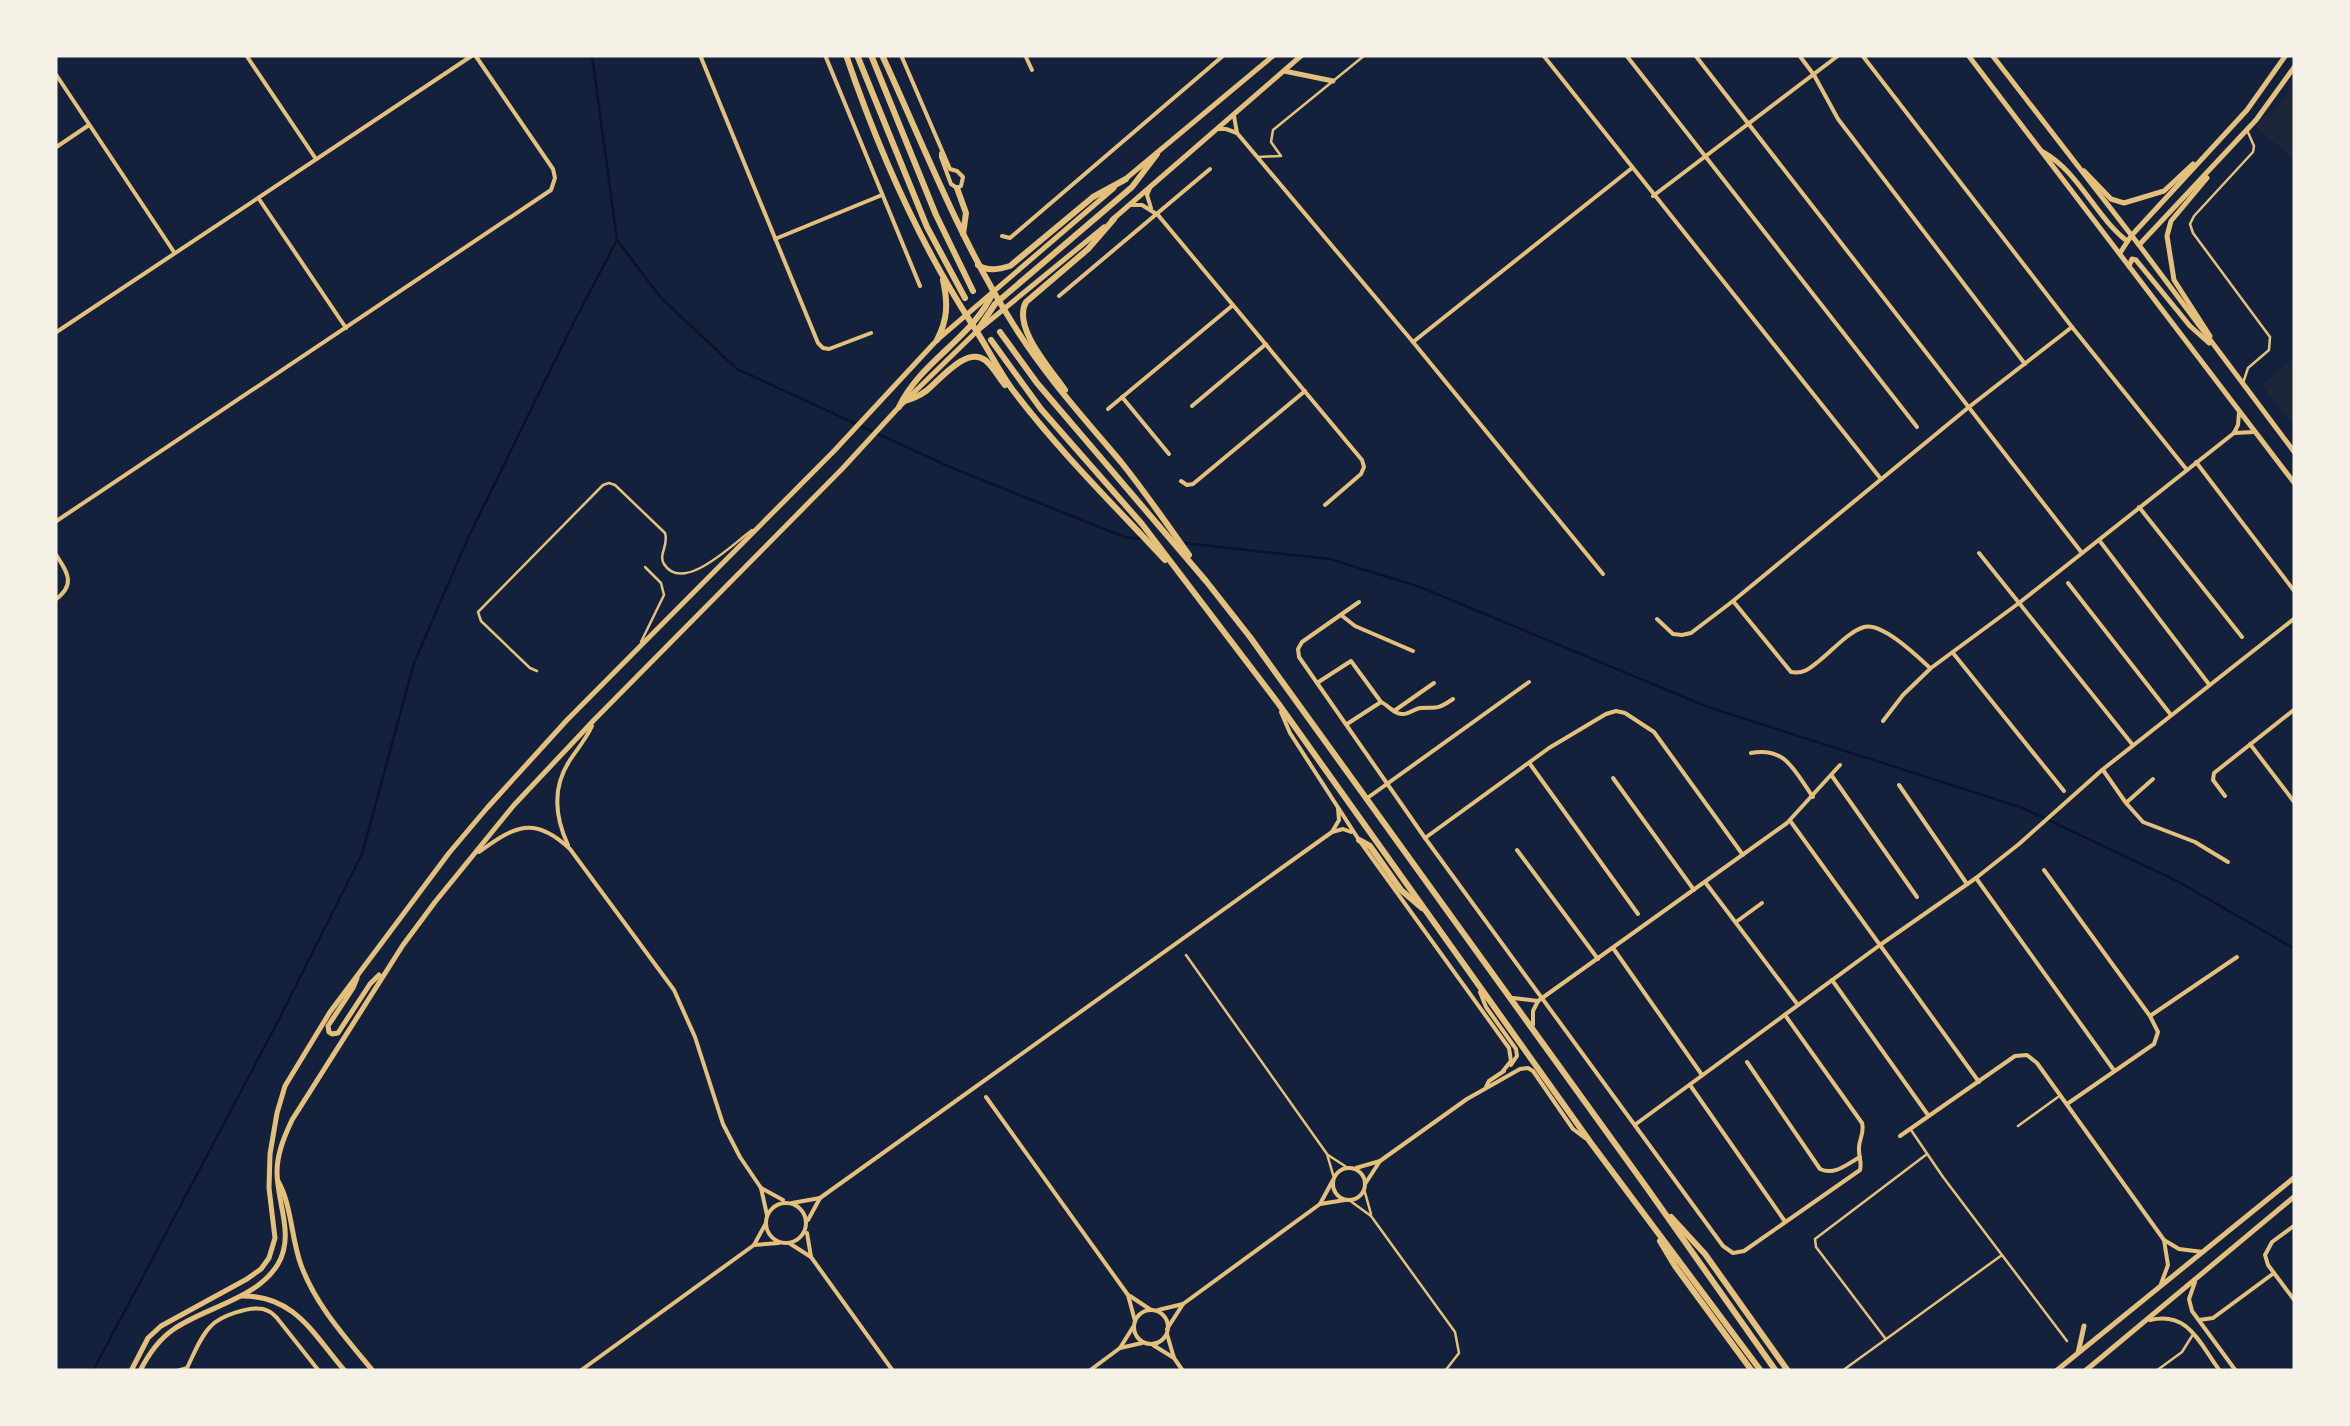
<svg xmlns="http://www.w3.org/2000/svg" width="2350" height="1426" font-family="Rubik,sans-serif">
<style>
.green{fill:#1d2539}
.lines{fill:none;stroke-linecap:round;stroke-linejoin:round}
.stream{stroke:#0b132b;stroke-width:2.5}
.service{stroke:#e5c07b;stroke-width:2.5}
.minor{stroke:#e5c07b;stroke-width:4}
.tertiary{stroke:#e5c07b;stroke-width:5}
.secondary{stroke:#e5c07b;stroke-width:5}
.primary{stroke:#e5c07b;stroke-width:6}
</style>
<rect width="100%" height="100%" fill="#14213d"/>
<g class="green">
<polygon points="2295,73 2295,160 2256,127 2264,116 2271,116 2289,91 2287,86"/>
<polygon points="2295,357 2295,427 2262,385"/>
</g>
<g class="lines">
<g class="stream">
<polyline points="592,55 617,240 662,299 737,369 950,467 1124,537 1142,539"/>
<polyline points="1184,543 1330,559 1420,587 1708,707 2023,808 2177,881 2295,949"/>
<polyline points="93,1371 276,1025 362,854 414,663 468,538 572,326 616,242"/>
</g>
<g class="service">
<polyline points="1281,156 1271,142 1273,130 1365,55"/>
<polyline points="1258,157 1280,156"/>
<polyline points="2243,383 2248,368 2269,350 2270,337 2193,233 2190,224 2194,216 2253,152 2254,146 2247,130"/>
<polyline points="641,642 664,595 661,583 645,567"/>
<path d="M537 671 530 668 481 621 478 612 603 485 609 483 615 485 665 533C669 546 658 554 664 564 683 595 735 542 752 530"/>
<polyline points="1186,955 1327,1154 1334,1178"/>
<polyline points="2018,1126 2058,1097"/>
<polyline points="1911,1130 1943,1177 2067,1341"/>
<polyline points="1328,1155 1348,1168"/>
<polyline points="1364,1189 1371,1214"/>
<polyline points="1349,1200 1371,1216 1455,1332 1459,1353 1445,1371"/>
<polyline points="1885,1338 1816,1247 1815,1239 1927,1154"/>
<polyline points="1842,1371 2002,1255"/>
<polyline points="2156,1371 2182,1352 2192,1336"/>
</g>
<g class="minor">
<polyline points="246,55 316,159"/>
<polyline points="700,55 818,343 823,348 829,349 871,333"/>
<polyline points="825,55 920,286"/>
<polyline points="901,55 950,169 957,171 963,177 961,186 957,188 951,184 941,157 941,153"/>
<polyline points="1025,55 1032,70"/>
<polyline points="1543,55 1881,479"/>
<polyline points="1626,55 1917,427"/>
<polyline points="1695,55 2082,553"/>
<polyline points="1799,55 1814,75 1838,119 2025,364"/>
<polyline points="1862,55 2072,327 2187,470"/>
<polyline points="55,73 174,252"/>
<polyline points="1234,116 1237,133 1413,342 1603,574"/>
<polyline points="1217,129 1226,129 1237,133"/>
<polyline points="55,148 89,125"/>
<polyline points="1150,188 1147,195 1151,208"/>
<polyline points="1653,196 1839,55"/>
<polyline points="259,199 346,328"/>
<polyline points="1132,205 1142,205 1158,215 1362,460 1364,467 1361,474 1325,505"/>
<polyline points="1002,236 1010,238 1224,55"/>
<polyline points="775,239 882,195"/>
<polyline points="1059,296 1210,169"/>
<polyline points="55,333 473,55"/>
<polyline points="1413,342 1632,168"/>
<polyline points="1122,397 1169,454"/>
<polyline points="1192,406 1266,344"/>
<polyline points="1108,409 1233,305"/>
<polyline points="2234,433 2254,432"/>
<polyline points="2196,462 2295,592"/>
<polyline points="1181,481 1187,485 1193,484 1305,391"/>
<polyline points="2139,507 2242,637"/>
<polyline points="55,522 551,190 555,178 553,169 475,55"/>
<polyline points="2099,540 2208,683"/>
<path d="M55 553C67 572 77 584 55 600"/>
<polyline points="1979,553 2132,744"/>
<polyline points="2068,583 2171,715"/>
<path d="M1733 601 1791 672C1804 674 1809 669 1819 661 1832 651 1848 632 1864 627 1882 622 1917 656 1930 668"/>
<path d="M1359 602 1302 642 1298 649 1299 657 1425 838 1723 1246 1733 1253 1744 1251 1860 1170C1862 1162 1859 1159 1859 1150 1858 1140 1865 1134 1862 1123L1785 1015"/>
<polyline points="1341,615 1355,626 1413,651"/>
<polyline points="1657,619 1673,634 1682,635 1691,633 1733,601 1969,407 2072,327"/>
<polyline points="1953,653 2064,791"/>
<path d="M1317 683 1351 661 1381 702C1388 705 1395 715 1403 714 1409 714 1414 709 1420 708 1437 707 1437 710 1453 699"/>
<polyline points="1394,711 1434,683"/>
<polyline points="1281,712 1290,733 1359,840 1509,1048 1511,1061 1503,1071"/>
<polyline points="1883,721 1903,695 1931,668 2019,603 2234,433 2238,425 2239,413"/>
<polyline points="1347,724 1381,702"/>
<polyline points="2250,744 2295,803"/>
<path d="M1751 753C1786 746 1795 772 1813 797"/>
<polyline points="1530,764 1638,914"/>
<polyline points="2103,770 2126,803 2143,822 2195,842 2228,862"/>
<polyline points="1832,776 1917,897"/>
<polyline points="1613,778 1694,890"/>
<polyline points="1899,785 1967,884"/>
<polyline points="2225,796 2213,780 2214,773 2295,709"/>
<polyline points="1366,799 1529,682"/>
<polyline points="2127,802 2153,779"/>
<polyline points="1791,822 1979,1082"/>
<polyline points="1332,832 1343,829 1351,832"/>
<polyline points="1425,838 1549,748 1606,714 1616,711 1625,713 1654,732 1743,855"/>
<path d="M568 845C555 817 552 787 570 760 578 748 586 739 592 726"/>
<polyline points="1517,850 1598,959"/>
<path d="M479 852C515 826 534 815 570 849L674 990 695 1037 723 1124 740 1157 761 1188 767 1215"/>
<polyline points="2044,870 2150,1016 2158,1032 2154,1044 2067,1104"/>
<polyline points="1976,878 2113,1069"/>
<polyline points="1705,882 1798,1005"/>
<polyline points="1736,922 1762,903"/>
<polyline points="1613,948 1702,1075"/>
<polyline points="1832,980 1928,1115"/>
<polyline points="1480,992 1486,1007 1516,1049 1517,1056 1511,1065"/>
<polyline points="1513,998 1538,1001"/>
<polyline points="2150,1016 2237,957"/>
<polyline points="1533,1025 1533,1011 1538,1001 1787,823 1840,765"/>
<path d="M1747 1062 1820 1169C1835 1176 1847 1164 1860 1157"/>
<polyline points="1690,1085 1784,1220"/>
<polyline points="1486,1087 1489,1081 1504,1071"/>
<polyline points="986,1097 1128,1295 1135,1321"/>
<polyline points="1636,1124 1880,945 1976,878 2019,844 2102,770 2295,618"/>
<polyline points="1900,1136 2015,1056 2027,1055 2037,1063 2164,1240 2179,1249 2203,1252"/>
<polyline points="1356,1168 1380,1161"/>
<circle cx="1349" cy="1184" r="16"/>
<polyline points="1365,1184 1380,1161 1467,1099 1520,1069 1528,1068 1533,1071 1573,1129 1585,1138"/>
<polyline points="761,1188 783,1200"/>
<circle cx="786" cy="1223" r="20"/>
<polyline points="792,1203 820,1198 1332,832 1339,820 1338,808"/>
<polyline points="1320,1204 1345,1200"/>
<polyline points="808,1220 820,1198"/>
<polyline points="2295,1225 2272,1242 2265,1255 2268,1265 2295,1301"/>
<polyline points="807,1233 811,1257"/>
<polyline points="789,1243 811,1257 893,1371"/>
<polyline points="754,1245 779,1243"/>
<polyline points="2195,1282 2189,1299 2192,1311 2236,1371"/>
<polyline points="2161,1284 2168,1265 2164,1240"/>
<polyline points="1130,1296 1151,1310"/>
<polyline points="1158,1310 1183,1304"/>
<circle cx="1151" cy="1327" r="17"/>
<path d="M2150 1320C2189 1311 2199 1343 2220 1371"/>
<polyline points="2199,1320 2213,1318 2274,1273"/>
<polyline points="1167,1329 1183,1304 1320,1204 1333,1180"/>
<polyline points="1167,1334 1174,1358"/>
<polyline points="1153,1345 1174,1358 1183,1371"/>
<polyline points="1120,1348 1133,1327"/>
<path d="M177 1371 187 1368C194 1354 200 1337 211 1326 220 1316 249 1306 263 1309 270 1311 272 1313 277 1318L319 1371"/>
<polyline points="580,1371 754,1245 766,1223"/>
<polyline points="1089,1371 1120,1348 1142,1343"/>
</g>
<g class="tertiary">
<path d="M278 1181C292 1206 291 1238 301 1265 316 1306 346 1338 373 1371"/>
<path d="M241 1296C295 1295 313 1334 345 1371"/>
</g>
<g class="secondary">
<polyline points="1968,55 2295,484"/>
<polyline points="1992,55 2139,245 2295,453"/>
<polyline points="1284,71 1333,81"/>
<path d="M2043 152C2079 172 2095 216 2127 241"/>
<polyline points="2084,171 2111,199 2124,203 2164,191 2193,164"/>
<polyline points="2207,178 2171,221 2167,236 2174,280 2210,336"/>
<polyline points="1123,181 1274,55"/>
<polyline points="1112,220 1302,55"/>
<polyline points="2139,245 2256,120 2295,66"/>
<polyline points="2120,253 2131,236 2247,110 2286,55"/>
<polyline points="2129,266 2132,259 2136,260 2190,326 2209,343"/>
<polyline points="357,978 353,988 328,1026 329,1032 332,1034 338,1033 370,984 379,975"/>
<polyline points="2078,1353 2084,1326"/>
<polyline points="131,1371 148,1338 161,1326 247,1279 261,1269 269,1258 275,1238 269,1188 270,1154 277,1113 285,1086 330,1012 449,853 487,808 567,720 834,451 937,340 1114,188"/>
<path d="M140 1371C148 1355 158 1340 174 1329 206 1307 257 1299 278 1264 295 1235 277 1203 277 1172 277 1154 284 1137 292 1120L403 945 435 902 514 805 594 720 842 469 899 407 977 331 1104 227"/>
<polyline points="2056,1371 2295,1177"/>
<polyline points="2085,1371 2295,1196"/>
</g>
<g class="primary">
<path d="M846 55C878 149 918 241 972 324 986 345 997 368 1012 389 1058 450 1113 504 1165 560"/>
<polyline points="857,55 927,227 965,298"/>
<polyline points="871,55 936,215 973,291"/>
<path d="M882 55C924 146 959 238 1013 324 1044 374 1083 417 1121 462 1145 492 1167 524 1189 555"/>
<polyline points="957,188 966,213 963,234"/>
<path d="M978 265C988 272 1000 269 1010 266L1093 197 1126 179"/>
<polyline points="977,331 995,304 1132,187 1157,154"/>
<polyline points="1000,332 1037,383 1206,581 1250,637 1647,1188 1776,1371"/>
<path d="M937 340C948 319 948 303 943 280"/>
<polyline points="991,340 1041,409 1142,524 1278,703 1591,1143 1761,1371"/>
<path d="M1065 390C1050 368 1012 327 1026 302L1088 249 1114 219"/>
<path d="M904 401C912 399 919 396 926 391 939 381 966 346 985 360 993 366 999 378 1005 385"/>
<path d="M899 407C921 360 974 338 994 290"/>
<polyline points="1359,840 1370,846 1401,890 1422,908"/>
<polyline points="1671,1217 1705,1254 1788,1371"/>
<polyline points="1660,1241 1675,1266 1752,1371"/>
</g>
</g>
<rect width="2350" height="1426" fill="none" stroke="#f6f1e7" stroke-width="115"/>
</svg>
